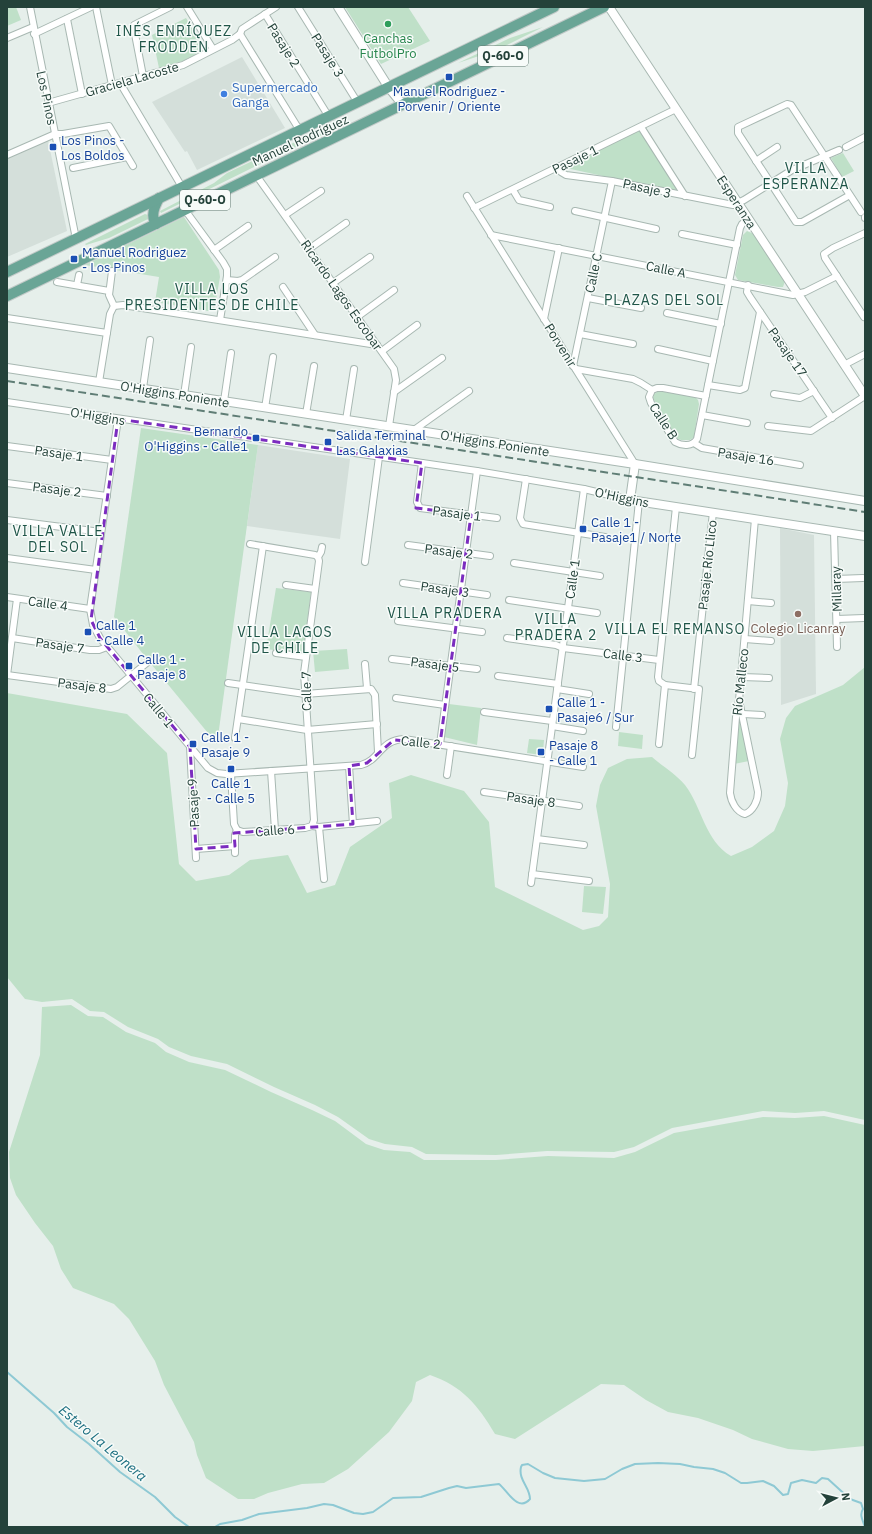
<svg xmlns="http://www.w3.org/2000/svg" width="872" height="1534" font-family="'IBM Plex Sans',sans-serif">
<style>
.built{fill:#d4dfda}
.green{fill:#bfe0c8}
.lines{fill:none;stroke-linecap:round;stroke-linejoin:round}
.stream{stroke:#8ec9d4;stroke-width:2}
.minor-casing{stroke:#a8b8b2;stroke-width:8}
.tertiary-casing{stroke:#a8b8b2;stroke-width:10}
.primary-casing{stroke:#c2cac8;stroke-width:12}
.minor{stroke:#fff;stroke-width:6}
.tertiary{stroke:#fff;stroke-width:8}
.primary{stroke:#6aa596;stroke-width:10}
.rail{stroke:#5f7d75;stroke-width:2;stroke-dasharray:8 4;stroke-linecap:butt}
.marked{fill:none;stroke:#7b2cbf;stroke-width:3;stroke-dasharray:8 5;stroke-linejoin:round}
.leisure-dot{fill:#2e9e5b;stroke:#f7fbf9;stroke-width:1.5}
.transit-dot{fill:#1a4fb4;stroke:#f7fbf9;stroke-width:1.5}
.shop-dot{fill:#3f7fe0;stroke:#f7fbf9;stroke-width:1.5}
.education-dot{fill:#8d6e63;stroke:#f7fbf9;stroke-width:1.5}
.labels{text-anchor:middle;stroke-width:3;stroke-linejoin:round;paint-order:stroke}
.shield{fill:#f7fbf9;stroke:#637a73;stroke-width:1}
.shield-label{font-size:12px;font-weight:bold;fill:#24423a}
.leisure-label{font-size:13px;fill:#27864d;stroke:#f7fbf9}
.street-label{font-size:13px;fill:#24423a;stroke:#f7fbf9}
.shop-label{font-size:13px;fill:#366cbe;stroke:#f7fbf9;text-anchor:start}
.transit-label{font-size:13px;fill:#164399;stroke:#f7fbf9;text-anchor:start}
.education-label{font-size:13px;fill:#785e54;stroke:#f7fbf9}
.neighbourhood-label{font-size:14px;letter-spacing:1px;fill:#1f5548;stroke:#f7fbf9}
.water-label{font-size:14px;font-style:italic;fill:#1c6f80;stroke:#f7fbf9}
</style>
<rect width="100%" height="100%" fill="#e6efeb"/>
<g class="built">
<polygon points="242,57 285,128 197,170 187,151 185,152 152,102"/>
<polygon points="48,140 67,231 7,257 7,158"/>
<polygon points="258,445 350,459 340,539 247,526"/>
<polygon points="780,528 814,535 816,694 781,705"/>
</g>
<g class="green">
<polygon points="7,7 16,7 21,20 7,26"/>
<polygon points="345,7 408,7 430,41 381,64"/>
<polygon points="186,18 203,46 202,51 183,61 159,68 152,35"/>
<polygon points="543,27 497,50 458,63 510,38"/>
<polygon points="331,131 332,131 280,154 161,213 160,211 214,183 227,173 269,153 305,138"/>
<polygon points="638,131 641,132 679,189 677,192 566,168 567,166"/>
<polygon points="843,153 854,171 842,177 831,158"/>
<polygon points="145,214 148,215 149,218 148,219 109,238 86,245 85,244"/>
<polygon points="184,217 219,270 220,277 214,311 208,311 155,302 159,277 85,265"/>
<polygon points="747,231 754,234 785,281 783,287 778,287 738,280 735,275 743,235"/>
<polygon points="659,391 695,397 698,400 699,404 694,437 690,440 681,440 676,438 653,398 654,394"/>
<polygon points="141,428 258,445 217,744 147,659 114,617"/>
<polygon points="276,588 311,592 303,654 266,649"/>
<polygon points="347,649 349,669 315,672 313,651"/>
<path d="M865 667V1120L824 1111 795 1113 763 1111 672 1128 634 1147 614 1152 547 1151 496 1155 426 1154 412 1147 385 1144 369 1139 338 1117 315 1105 274 1087 227 1064 191 1056 169 1047 158 1039 128 1027 104 1012 90 1011 72 999 42 1002 25 999 7 977V693L127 714 167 753 179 864 196 881 229 875 250 860 288 855 307 893 335 885 350 847 392 818 389 783 411 775 464 791 489 822 495 887 583 930 599 926 608 917 610 884 596 806 600 785 608 768 627 759 652 757C662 766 676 774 685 785 702 807 705 841 731 856L752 847 774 831 785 806 788 783 780 739 786 718 795 706 843 685Z"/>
<polygon points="449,704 481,708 477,745 444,737"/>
<polygon points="739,719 742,719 749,761 734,764"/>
<polygon points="619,732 643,735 642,749 618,746"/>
<polygon points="529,739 544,740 543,753 541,755 527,753"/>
<polygon points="584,886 606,887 603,914 582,912"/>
<path d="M71 1005 88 1016 103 1017 126 1032 155 1043 166 1052 189 1062 225 1070 271 1092 312 1110 335 1121 366 1144 384 1150 410 1152 424 1160H496L548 1156 614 1158 635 1152 674 1133 763 1117 795 1118 824 1116 865 1125V1446L813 1451 788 1449 752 1439 733 1430 698 1418 668 1412 646 1400 624 1385 601 1384 515 1439 495 1434C478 1405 462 1386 430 1375L416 1382 412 1401 389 1432 348 1469 324 1483 302 1484 268 1493 254 1499H238L206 1478 197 1455 194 1442 164 1385 155 1361 129 1319 114 1304 73 1288 61 1269 53 1246 35 1223 16 1195 10 1178 9 1152 40 1055 42 1007Z"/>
</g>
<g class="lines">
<g class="stream">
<polyline points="7,1372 54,1413 67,1427 89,1444 120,1472 155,1497 175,1517 189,1527"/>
<path d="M215 1527 220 1524 242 1520 259 1514 307 1508 324 1504 333 1505 354 1513 363 1514 373 1512 393 1498 421 1497 449 1488 457 1486 466 1488 499 1484C507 1490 518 1513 530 1499 530 1487 518 1480 521 1467L522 1465 528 1464 543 1473 555 1478 584 1481 605 1479 622 1469 635 1464 658 1463 680 1464 694 1467 713 1469 725 1473 741 1483H747L763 1481 774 1486 783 1495 788 1494 791 1483 802 1480 816 1483 822 1478 828 1479 850 1499 861 1503 863 1509C859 1515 863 1521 865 1527"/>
</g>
<defs>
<g id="minor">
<polyline points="30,7 76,239"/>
<polyline points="96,7 112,85"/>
<polyline points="187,7 213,49"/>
<polyline points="298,7 358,103"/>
<polyline points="265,14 329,117"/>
<polyline points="67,19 82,94"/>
<polyline points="34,34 91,7"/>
<polyline points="240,34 297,126 302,130"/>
<polyline points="7,38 33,27"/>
<polyline points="143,76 134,29 134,25 170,7"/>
<polyline points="120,83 182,187"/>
<polyline points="48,103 183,65 232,40 240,34 242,29 276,7"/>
<polyline points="641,127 685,196"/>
<polyline points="846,147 865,137"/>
<polyline points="7,155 55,134 63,134 109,126 133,166"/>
<polyline points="756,161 777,147"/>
<polyline points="73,168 127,157"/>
<polyline points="557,168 561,172 566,175 612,181 733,205 744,200 792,170 839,150"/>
<polyline points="256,175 394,369 396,380 389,426"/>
<polyline points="513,190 519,200 550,207"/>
<polyline points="850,195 802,222 796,222 738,133 738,127 787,104 791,105 861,212"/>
<polyline points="467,196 635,464"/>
<polyline points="474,208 676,109"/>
<polyline points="185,210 223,262 227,269 227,276 220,320"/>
<polyline points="575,211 656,229"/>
<polyline points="285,215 321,191"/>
<polyline points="865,217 865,218"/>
<polyline points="682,234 737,245"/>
<polyline points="491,235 793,295 805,292 837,276"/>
<polyline points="309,249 346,223"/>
<polyline points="214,250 248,226"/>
<polyline points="112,271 109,295 114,306"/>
<polyline points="227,280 238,281 242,280 275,257"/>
<polyline points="57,282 109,291"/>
<polyline points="333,283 370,257"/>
<polyline points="77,285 79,275"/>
<polyline points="748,285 747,292 750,297 832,418"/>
<polyline points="283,287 315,335"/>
<polyline points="588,298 641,308"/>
<polyline points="114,306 123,305 377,345"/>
<polyline points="667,313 721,324"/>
<polyline points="357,317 394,290"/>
<polyline points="864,317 825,258 824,254 833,248 865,233"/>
<polyline points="7,318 107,333"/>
<polyline points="544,319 559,248"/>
<polyline points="580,334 633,344"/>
<polyline points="658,349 713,361"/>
<polyline points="382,351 417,325"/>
<polyline points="844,365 865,354"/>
<polyline points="573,366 612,181"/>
<polyline points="576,369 633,379 641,383 652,390"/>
<polyline points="99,382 110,314 114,306"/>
<polyline points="708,385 740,390 745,388 760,312"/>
<polyline points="143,388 150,340"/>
<polyline points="394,392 442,358"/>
<polyline points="774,394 800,398 814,391"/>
<polyline points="184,395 191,347"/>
<path d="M706 396 663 388H657L652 390 649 397 651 403 675 442C682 446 692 447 697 439L740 228 742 224 748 219"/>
<polyline points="224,401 231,353"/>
<polyline points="7,402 477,471 584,489 630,500"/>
<polyline points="265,408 273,357"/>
<polyline points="306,414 314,366"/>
<polyline points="702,415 747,423"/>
<path d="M118 419 90 609 93 625 100 638 208 768 217 773 226 774 361 765C380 760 380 740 404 739L583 767"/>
<polyline points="346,420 354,369"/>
<polyline points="768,426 811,431 865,396"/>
<polyline points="414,430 469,391"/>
<polyline points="694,443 702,448 800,465"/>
<polyline points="7,446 112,460"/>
<polyline points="422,463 417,502 420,508 497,518"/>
<polyline points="526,479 520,518 523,524 605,537"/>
<polyline points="7,483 107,496"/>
<polyline points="676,507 658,677 659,681 665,685 699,689 692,755"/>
<polyline points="7,520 101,532"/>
<polyline points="834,531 837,647"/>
<polyline points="250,544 315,555 318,557"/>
<polyline points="408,545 490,556"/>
<polyline points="7,558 96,570"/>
<polyline points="365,562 379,457"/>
<polyline points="514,563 600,576"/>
<polyline points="836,579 863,578"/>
<polyline points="403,583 487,595"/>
<polyline points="286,585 315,589"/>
<polyline points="7,597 90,609"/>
<polyline points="509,600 597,613"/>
<polyline points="748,601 771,603"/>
<polyline points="837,619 864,618"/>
<polyline points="398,621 482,632"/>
<polyline points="12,638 90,650 99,650 107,647"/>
<polyline points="507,638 556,645 563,648 659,660"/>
<polyline points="745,639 771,641"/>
<polyline points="276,653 306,657"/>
<polyline points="392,659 477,669"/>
<polyline points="365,664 367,688"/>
<polyline points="7,675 111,689 117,687 148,662"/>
<polyline points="7,675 17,599"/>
<polyline points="498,676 558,684"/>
<polyline points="742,677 769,678"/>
<polyline points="228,683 305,694 371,689 375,695 378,752"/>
<polyline points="557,689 589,694"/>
<polyline points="694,689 713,512"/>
<polyline points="396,698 445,705"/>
<path d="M739 700 758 792C758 801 753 811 745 814 736 812 731 801 730 793L736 717 739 700 755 519"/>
<polyline points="484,712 552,721"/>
<polyline points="743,714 762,715"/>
<polyline points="238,719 307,730 377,724"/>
<polyline points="552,726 583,731"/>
<polyline points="616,727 639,501"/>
<polyline points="235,738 263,546"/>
<polyline points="440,744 477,471"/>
<polyline points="659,744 665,685"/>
<polyline points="190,747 196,858"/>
<polyline points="349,766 353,824"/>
<polyline points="271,771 275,830"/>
<polyline points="231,774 234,824 237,830"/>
<polyline points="447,775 451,746"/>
<polyline points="484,792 579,806"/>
<polyline points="312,826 314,820 304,673 319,561 318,557 321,552 322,547"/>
<polyline points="312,826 319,827 377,821"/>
<polyline points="319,827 324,879"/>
<polyline points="237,830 243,832 305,828 312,826"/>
<polyline points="537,839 584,845"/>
<polyline points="196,849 235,846"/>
<polyline points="235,853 235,835 237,830"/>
<polyline points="532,874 589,881"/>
<polyline points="531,883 584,489"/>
</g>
<g id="tertiary">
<polyline points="338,7 389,88 403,105"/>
<polyline points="609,7 865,396"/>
<polyline points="7,368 635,464 865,501"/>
<polyline points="635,464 630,500 865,536"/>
</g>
<g id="primary">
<path d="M156 224C150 215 155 206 159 198"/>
<polyline points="7,272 554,7"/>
<polyline points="7,296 604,7"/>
</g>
</defs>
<use href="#minor" class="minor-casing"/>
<use href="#tertiary" class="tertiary-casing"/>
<use href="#primary" class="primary-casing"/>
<use href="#minor" class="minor"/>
<use href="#tertiary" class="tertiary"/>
<use href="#primary" class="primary"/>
<polyline class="rail" points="7,381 865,512"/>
</g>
<path class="marked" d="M118 419 422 463 416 508 471 515 440 744 394 740 367 763 349 766 353 824 234 833 235 846 196 849 190 747 100 638 91 620Z"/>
<circle class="leisure-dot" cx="388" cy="24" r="4"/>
<g class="transit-dot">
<rect x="445" y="73" width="8" height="8" rx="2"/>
<rect x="49" y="143" width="8" height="8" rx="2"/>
<rect x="70" y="255" width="8" height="8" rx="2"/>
<rect x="252" y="434" width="8" height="8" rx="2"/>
<rect x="324" y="438" width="8" height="8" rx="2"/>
<rect x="579" y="525" width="8" height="8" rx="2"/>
<rect x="84" y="628" width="8" height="8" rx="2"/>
<rect x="125" y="662" width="8" height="8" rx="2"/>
<rect x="545" y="705" width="8" height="8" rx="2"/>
<rect x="189" y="740" width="8" height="8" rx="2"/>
<rect x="537" y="748" width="8" height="8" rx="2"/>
<rect x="227" y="765" width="8" height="8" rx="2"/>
</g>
<circle class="shop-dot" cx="224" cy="94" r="4"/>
<circle class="education-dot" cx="798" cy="614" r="4"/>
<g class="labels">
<g class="shield">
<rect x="478" y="46" width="50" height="20" rx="3"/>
<rect x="180" y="190" width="50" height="20" rx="3"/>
</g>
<g class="shield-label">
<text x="503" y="60">Q-60-O</text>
<text x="205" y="204">Q-60-O</text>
</g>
<g class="leisure-label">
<text x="388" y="43">Canchas<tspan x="388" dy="15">FutbolPro</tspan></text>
</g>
<g class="street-label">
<text transform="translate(284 45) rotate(58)" y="5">Pasaje 2</text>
<text transform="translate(328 55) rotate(58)" y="5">Pasaje 3</text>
<text transform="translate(132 79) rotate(-16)" y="5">Graciela Lacoste</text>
<text transform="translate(47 98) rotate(78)" y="5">Los Pinos</text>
<text transform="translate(300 140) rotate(-25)" y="5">Manuel Rodríguez</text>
<text transform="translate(575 159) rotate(-26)" y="5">Pasaje 1</text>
<text transform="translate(647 188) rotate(12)" y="5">Pasaje 3</text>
<text transform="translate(737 202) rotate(57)" y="5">Esperanza</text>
<text transform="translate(666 269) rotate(11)" y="5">Calle A</text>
<text transform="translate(593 273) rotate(-78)" y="5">Calle C</text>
<text transform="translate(342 295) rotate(55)" y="5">Ricardo Lagos Escobar</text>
<text transform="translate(561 345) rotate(58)" y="5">Porvenir</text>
<text transform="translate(788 352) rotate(55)" y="5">Pasaje 17</text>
<text transform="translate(175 394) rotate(9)" y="5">O'Higgins Poniente</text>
<text transform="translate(98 416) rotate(9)" y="5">O'Higgins</text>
<text transform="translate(664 421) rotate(57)" y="5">Calle B</text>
<text transform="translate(495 443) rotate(9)" y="5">O'Higgins Poniente</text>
<text transform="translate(59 453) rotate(8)" y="5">Pasaje 1</text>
<text transform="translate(746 456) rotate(9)" y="5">Pasaje 16</text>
<text transform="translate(57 489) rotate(7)" y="5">Pasaje 2</text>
<text transform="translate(622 497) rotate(12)" y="5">O'Higgins</text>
<text transform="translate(457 513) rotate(7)" y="5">Pasaje 1</text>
<text transform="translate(449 551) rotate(7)" y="5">Pasaje 2</text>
<text transform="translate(707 565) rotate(-84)" y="5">Pasaje Río Llico</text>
<text transform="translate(572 579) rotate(-82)" y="5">Calle 1</text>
<text transform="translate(445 589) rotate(8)" y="5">Pasaje 3</text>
<text transform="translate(836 589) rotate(-92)" y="5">Millaray</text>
<text transform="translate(48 603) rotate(8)" y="5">Calle 4</text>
<text transform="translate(60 645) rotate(8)" y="5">Pasaje 7</text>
<text transform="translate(623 655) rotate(7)" y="5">Calle 3</text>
<text transform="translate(435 664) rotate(7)" y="5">Pasaje 5</text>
<text transform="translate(740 682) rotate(-84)" y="5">Río Malleco</text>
<text transform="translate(82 685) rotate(7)" y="5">Pasaje 8</text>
<text transform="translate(306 691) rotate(-91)" y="5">Calle 7</text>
<text transform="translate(159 710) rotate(51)" y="5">Calle 1</text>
<text transform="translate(421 742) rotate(6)" y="5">Calle 2</text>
<text transform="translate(531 799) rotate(8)" y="5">Pasaje 8</text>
<text transform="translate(193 803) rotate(-93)" y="5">Pasaje 9</text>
<text transform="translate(275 830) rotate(-4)" y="5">Calle 6</text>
</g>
<g class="shop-label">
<text x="232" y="92">Supermercado<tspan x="232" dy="15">Ganga</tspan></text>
</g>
<g class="transit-label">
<text x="449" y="96" text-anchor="middle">Manuel Rodriguez -<tspan x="449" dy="15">Porvenir / Oriente</tspan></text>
<text x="61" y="145">Los Pinos -<tspan x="61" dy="15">Los Boldos</tspan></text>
<text x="82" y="257">Manuel Rodriguez<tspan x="82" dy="15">- Los Pinos</tspan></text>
<text x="248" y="436" text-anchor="end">Bernardo<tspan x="248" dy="15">O'Higgins - Calle1</tspan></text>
<text x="336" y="440">Salida Terminal<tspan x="336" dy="15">Las Galaxias</tspan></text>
<text x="591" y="527">Calle 1 -<tspan x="591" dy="15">Pasaje1 / Norte</tspan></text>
<text x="96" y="630">Calle 1<tspan x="96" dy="15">- Calle 4</tspan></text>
<text x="137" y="664">Calle 1 -<tspan x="137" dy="15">Pasaje 8</tspan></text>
<text x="557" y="707">Calle 1 -<tspan x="557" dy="15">Pasaje6 / Sur</tspan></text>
<text x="201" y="742">Calle 1 -<tspan x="201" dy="15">Pasaje 9</tspan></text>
<text x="549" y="750">Pasaje 8<tspan x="549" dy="15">- Calle 1</tspan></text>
<text x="231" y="788" text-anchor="middle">Calle 1<tspan x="231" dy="15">- Calle 5</tspan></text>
</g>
<g class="education-label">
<text x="798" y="633">Colegio Licanray</text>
</g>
<g class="neighbourhood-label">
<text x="174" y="36">INÉS ENRÍQUEZ<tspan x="174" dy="16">FRODDEN</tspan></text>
<text x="806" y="173">VILLA<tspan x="806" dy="16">ESPERANZA</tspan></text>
<text x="212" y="294">VILLA LOS<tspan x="212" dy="16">PRESIDENTES DE CHILE</tspan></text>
<text x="664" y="305">PLAZAS DEL SOL</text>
<text x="58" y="536">VILLA VALLE<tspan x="58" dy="16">DEL SOL</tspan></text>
<text x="445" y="618">VILLA PRADERA</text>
<text x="556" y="624">VILLA<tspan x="556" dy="16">PRADERA 2</tspan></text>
<text x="675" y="634">VILLA EL REMANSO</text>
<text x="285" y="637">VILLA LAGOS<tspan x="285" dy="16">DE CHILE</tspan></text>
</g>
<g class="water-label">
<text transform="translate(103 1443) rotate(40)" y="5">Estero La Leonera</text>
</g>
</g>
<rect width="872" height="1534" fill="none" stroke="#24423a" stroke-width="16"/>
<g transform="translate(836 1498) rotate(83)" stroke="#f7fbf9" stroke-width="3" paint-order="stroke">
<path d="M0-3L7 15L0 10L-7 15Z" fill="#24423a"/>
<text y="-6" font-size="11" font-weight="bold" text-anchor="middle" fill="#24423a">N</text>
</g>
</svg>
